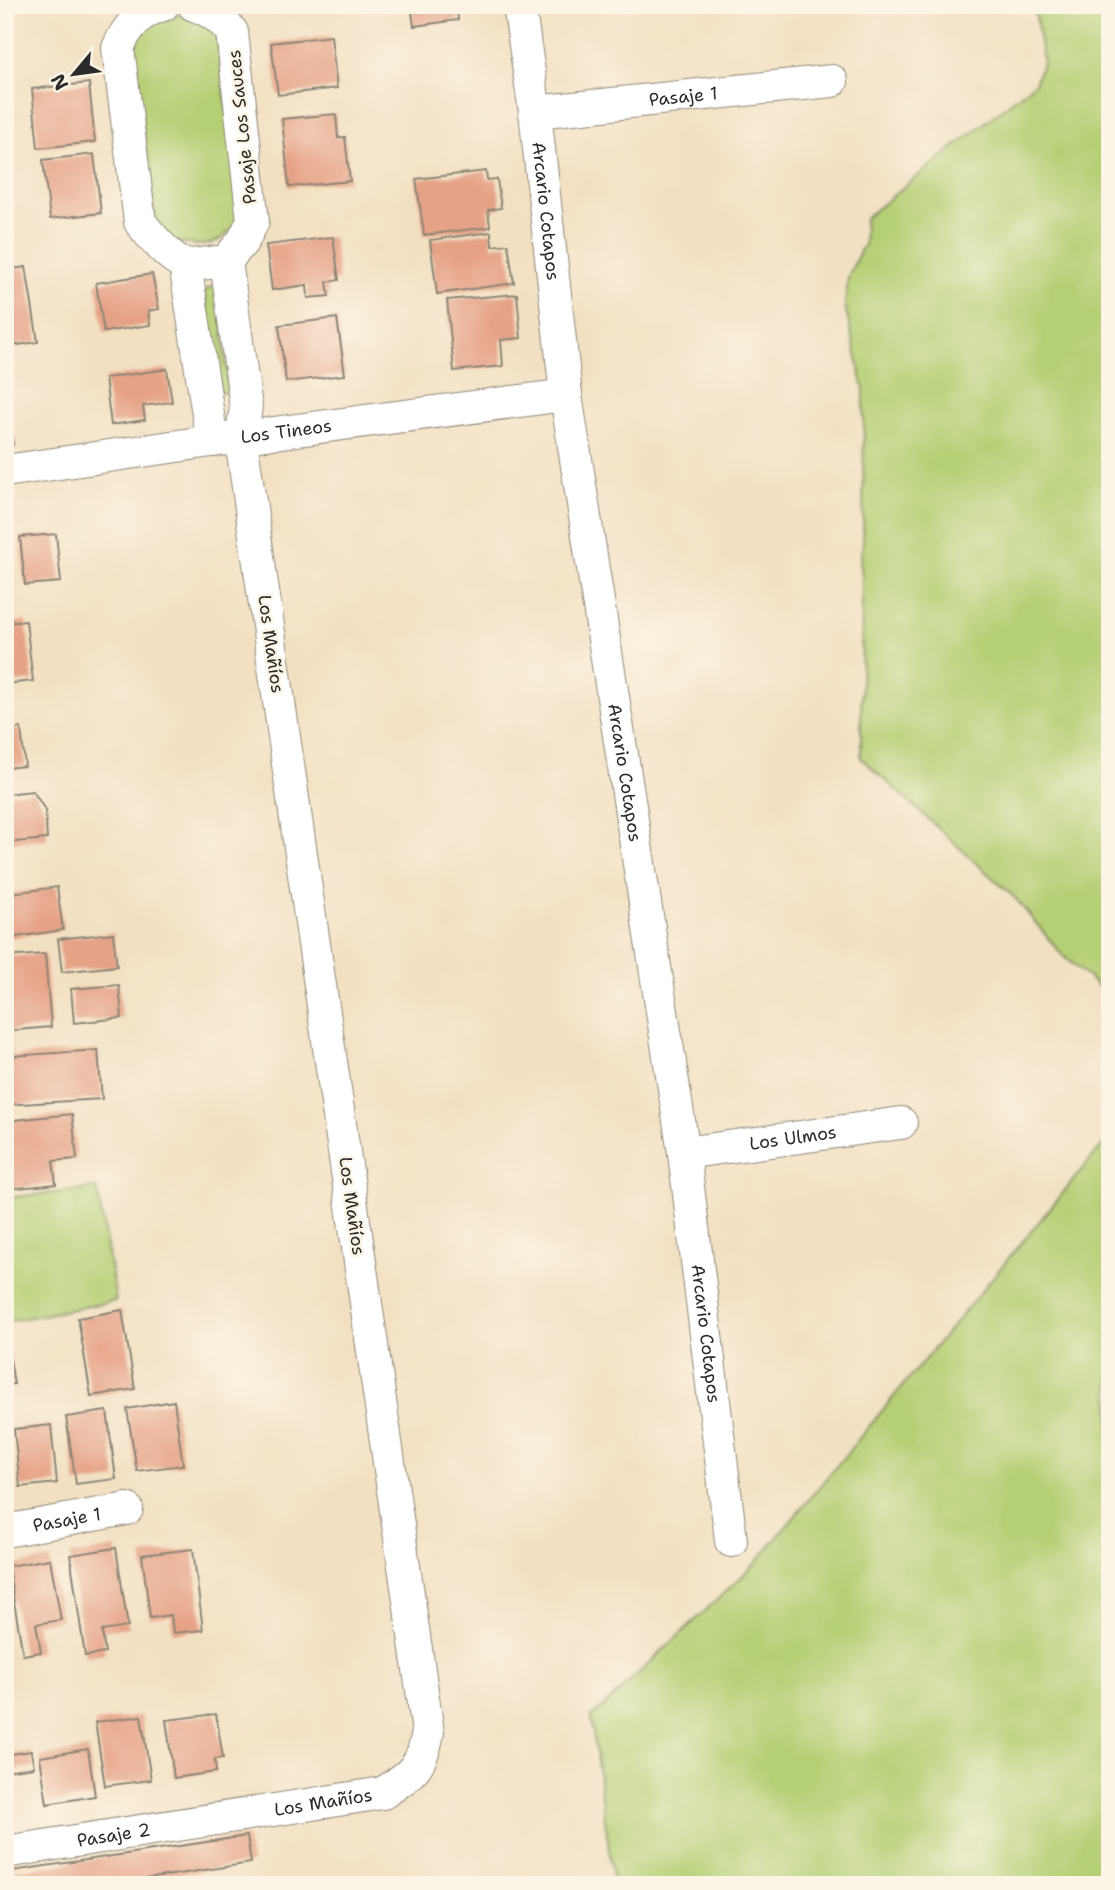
<svg xmlns="http://www.w3.org/2000/svg" width="1115" height="1890" font-family="'Shantell Sans',sans-serif">
<style>
.green{fill:#b5cf74;stroke:#707d50;stroke-width:2}
.building{fill:#e6a286}
.lines{fill:none;stroke-linecap:round;stroke-linejoin:round}
.minor-casing{stroke:#8e8676;stroke-width:34}
.minor{stroke:#fff;stroke-width:32}
.labels{text-anchor:middle;stroke-width:5;stroke-linejoin:round;paint-order:stroke}
.street-label{font-size:18px;fill:#2b2b2b;stroke:#fcf5e5}
</style>
<rect width="100%" height="100%" fill="#fcf5e5"/>
<filter id="ink" filterUnits="userSpaceOnUse"><feTurbulence type="fractalNoise" baseFrequency=".0143" numOctaves="2"/><feDisplacementMap in="SourceGraphic" scale="14" xChannelSelector="R" yChannelSelector="G"/><feConvolveMatrix kernelMatrix="1 2 1 2 8 2 1 2 1" color-interpolation-filters="sRGB"/></filter>
<filter id="wash" filterUnits="userSpaceOnUse"><feTurbulence type="fractalNoise" baseFrequency=".00686" numOctaves="4" result="noise"/><feDisplacementMap in="SourceGraphic" scale="28" xChannelSelector="R" yChannelSelector="G"/><feGaussianBlur stdDeviation="1.57" result="paint"/><feColorMatrix in="noise" values="0 0 0 0 0 0 0 0 0 0 0 0 0 0 0 0 0 1.4 0 .05"/><feComposite in="paint" operator="in"/></filter>
<g filter="url(#wash)">
<rect width="100%" height="100%" fill="#f2e0c2"/>
<g class="green">
<polygon points="1034,5 1110,5 1110,996 1063,956 1016,899 861,758 862,575 860,561 863,543 864,389 845,306 848,277 861,249 864,246 865,218 1035,83 1043,61"/>
<path d="M179 15 215 24 242 216C217 249 209 248 170 241L156 222 145 154 134 41 147 25Z"/>
<polygon points="213,286 219,292 229,392 220,393 204,291"/>
<polygon points="1110,1136 1110,1885 614,1885 591,1718 756,1563"/>
<polygon points="97,1188 116,1301 5,1322 5,1198"/>
</g>
<g id="blocks">
<g class="building">
<polygon points="411,5 477,5 477,8 457,10 458,20 414,26"/>
<polygon points="331,36 337,88 278,95 271,43"/>
<polygon points="89,83 95,142 38,148 32,89"/>
<polygon points="336,114 338,138 345,137 350,181 289,187 282,119"/>
<polygon points="94,154 101,213 50,219 43,160"/>
<polygon points="486,171 487,180 497,179 501,208 488,210 490,227 424,235 416,179"/>
<polygon points="491,232 492,246 508,244 514,283 437,294 430,240"/>
<polygon points="333,237 339,280 327,282 329,296 308,298 307,285 272,290 266,245"/>
<polygon points="26,267 38,342 5,347 5,270"/>
<polygon points="152,274 159,309 148,311 150,325 104,332 96,283"/>
<polygon points="517,294 521,338 501,340 503,366 454,371 447,300"/>
<polygon points="337,318 345,375 286,382 279,325"/>
<polygon points="167,369 172,402 143,406 145,420 111,425 105,378"/>
<polygon points="5,396 7,396 13,445 5,446"/>
<polygon points="56,534 61,582 25,585 20,537"/>
<polygon points="26,621 33,681 5,684 5,623"/>
<polygon points="21,728 25,766 5,768 5,730"/>
<polygon points="33,791 45,810 47,839 5,843 5,794"/>
<polygon points="10,879 12,893 57,887 63,930 9,938 7,926 5,927 5,880"/>
<polygon points="113,933 117,966 62,972 58,939"/>
<polygon points="45,954 51,1027 5,1031 5,957"/>
<polygon points="119,985 122,1018 74,1023 71,989"/>
<polygon points="5,1037 11,1037 12,1056 98,1050 102,1099 5,1105"/>
<polygon points="72,1114 77,1159 53,1161 56,1184 10,1189 5,1145 5,1121"/>
<polygon points="122,1310 135,1389 91,1396 78,1318"/>
<polygon points="5,1340 7,1340 14,1384 5,1385"/>
<polygon points="174,1401 183,1465 137,1471 127,1409"/>
<polygon points="107,1411 116,1479 76,1484 66,1417"/>
<polygon points="51,1425 57,1483 20,1487 14,1429"/>
<polygon points="116,1548 128,1627 102,1631 105,1653 85,1656 70,1555"/>
<polygon points="193,1549 203,1630 173,1633 171,1615 150,1618 142,1555"/>
<polygon points="50,1559 61,1620 36,1624 41,1652 23,1655 8,1566"/>
<polygon points="216,1714 223,1758 215,1759 216,1772 174,1778 166,1720"/>
<polygon points="141,1716 151,1780 105,1786 95,1722"/>
<polygon points="88,1749 95,1796 47,1804 40,1757"/>
<polygon points="31,1751 34,1767 5,1771 5,1755"/>
<polygon points="247,1836 251,1863 106,1885 5,1885 5,1872"/>
</g>
</g>
</g>
<g filter="url(#ink)">
<use href="#blocks" fill-opacity="0" stroke="#8e8676" stroke-width="2"/>
<g class="lines">
<defs>
<g id="minor">
<path d="M163 5C140 11 127 27 118 48L140 222C148 233 172 261 186 264 193 266 217 262 226 261L243 241 253 221 232 32C221 19 211 11 194 5"/>
<path id="s1" d="M519 5 535 112 566 395 684 1153 731 1541"/>
<path id="s2" d="M535 112 832 81"/>
<polyline points="185,264 212,441"/>
<path id="s3" d="M5 471 212 441 566 395"/>
<path id="s4" d="M684 1153 901 1123"/>
<path id="s5" d="M5 1531 127 1509"/>
<path id="s6" d="M5 1852 383 1793C412 1774 422 1767 428 1732L241 439 246 407 226 261"/>
</g>
</defs>
<use href="#minor" class="minor-casing"/>
<use href="#minor" class="minor"/>
</g>
</g>
<g class="labels">
<g class="street-label">
<text dy="6" stroke="none"><textPath href="#s2" startOffset="149">Pasaje 1</textPath></text>
<text transform="translate(242 127) rotate(-96)" y="6">Pasaje Los Sauces</text>
<text dy="6" stroke="none"><textPath href="#s1" startOffset="208">Arcario Cotapos</textPath></text>
<text dy="6" stroke="none"><textPath href="#s3" startOffset="284">Los Tineos</textPath></text>
<text transform="translate(271 644) rotate(82)" y="6">Los Mañíos</text>
<text dy="6" stroke="none"><textPath href="#s1" startOffset="775">Arcario Cotapos</textPath></text>
<text dy="6" stroke="none"><textPath href="#s4" startOffset="110">Los Ulmos</textPath></text>
<text transform="translate(352 1206) rotate(82)" y="6">Los Mañíos</text>
<text dy="6" stroke="none"><textPath href="#s1" startOffset="1342">Arcario Cotapos</textPath></text>
<text dy="6" stroke="none"><textPath href="#s5" startOffset="63">Pasaje 1</textPath></text>
<text dy="6" stroke="none"><textPath href="#s6" startOffset="322">Los Mañíos</textPath></text>
<text dy="6" stroke="none"><textPath href="#s6" startOffset="110">Pasaje 2</textPath></text>
</g>
</g>
<rect width="1115" height="1890" fill="none" stroke="#fcf5e5" stroke-width="28"/>
<g transform="translate(74 74) rotate(241)" stroke="#fcf5e5" stroke-width="5" paint-order="stroke">
<path d="M0-5L12 26L0 18L-12 26Z" fill="#2b2b2b"/>
<text y="-10" font-size="19" font-weight="bold" text-anchor="middle" fill="#2b2b2b">N</text>
</g>
</svg>
